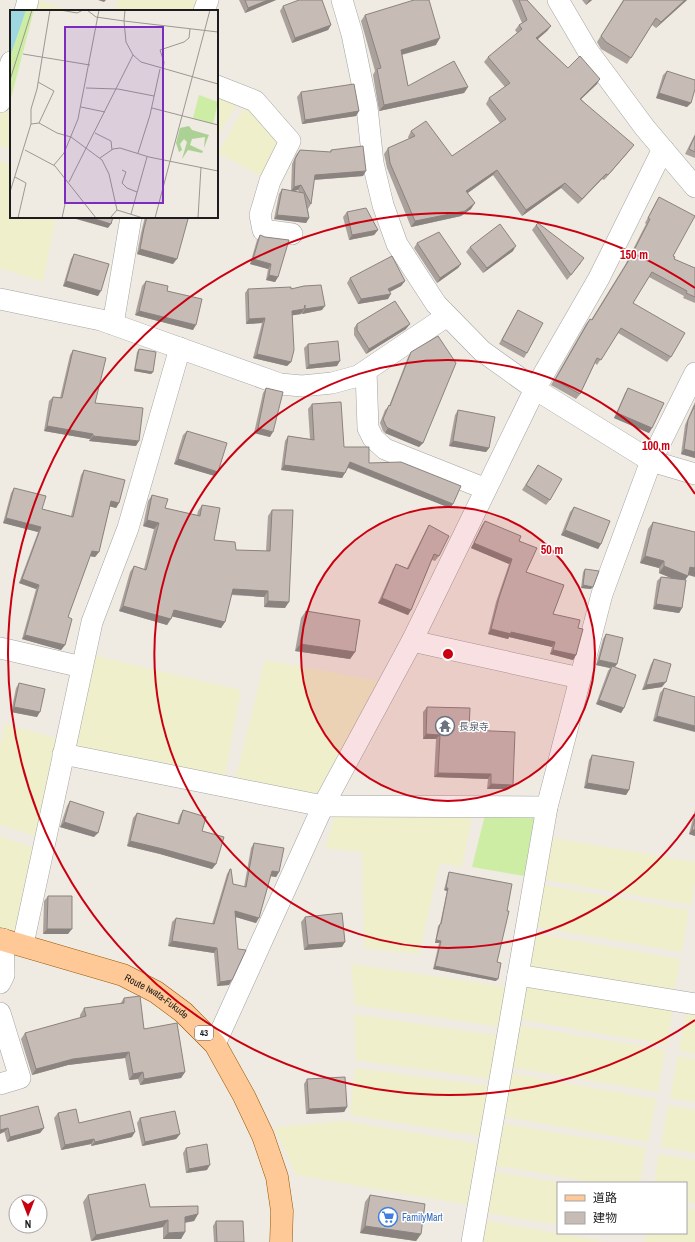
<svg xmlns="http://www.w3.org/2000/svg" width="695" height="1242" font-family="'Archivo Narrow','Noto Sans JP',sans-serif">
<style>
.farmland{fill:#efefcc}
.grass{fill:#ceeda4}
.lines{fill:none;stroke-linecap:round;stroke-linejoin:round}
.street-casing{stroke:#a4a4a4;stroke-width:22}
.primary-casing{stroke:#965800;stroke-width:23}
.street{stroke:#fff;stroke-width:21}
.primary{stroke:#ffc997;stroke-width:22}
.wall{fill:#aba19c;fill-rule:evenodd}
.shaded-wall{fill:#8b837f}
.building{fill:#c7bbb5;stroke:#8b837f}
.ring{fill:none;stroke:#ca0011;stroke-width:2}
.labels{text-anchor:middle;stroke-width:3;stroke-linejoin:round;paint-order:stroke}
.shield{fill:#fff;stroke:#616161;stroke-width:1}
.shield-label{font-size:9px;font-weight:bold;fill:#1d1d1d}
.worship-label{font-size:10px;fill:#5b616d;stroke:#fff;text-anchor:start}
.street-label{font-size:10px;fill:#1d1d1d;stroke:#fff}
.shop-label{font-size:10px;fill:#366cbe;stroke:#fff;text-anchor:start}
.inset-road{fill:none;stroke:#9b9893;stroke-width:1}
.view{fill:#7b2cbf;fill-opacity:0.15;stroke:#7b2cbf;stroke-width:2}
.inset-edge{fill:none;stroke:#1d1d1d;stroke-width:2}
.centre{fill:#ca0011;stroke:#fff;stroke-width:2}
.ring-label{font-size:12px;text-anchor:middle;font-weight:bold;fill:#ca0011;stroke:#fff;stroke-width:3;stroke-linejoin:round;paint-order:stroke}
</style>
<rect width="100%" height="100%" fill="#efeae2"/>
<g class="farmland">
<polygon points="37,0 75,11 24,11"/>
<polygon points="118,0 200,0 197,11 114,11"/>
<polygon points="11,66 11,149 0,146 0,105"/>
<polygon points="217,87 241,96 217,138"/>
<polygon points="249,99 290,141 270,181 218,153"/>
<polygon points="0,161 11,164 11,217 56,217 43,282 0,268"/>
<polygon points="96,656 241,690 223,786 68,749"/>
<polygon points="265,660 389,683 323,806 233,788"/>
<polygon points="5,724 66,741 45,839 0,825 0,745"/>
<polygon points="338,806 474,807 462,867 440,863 419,954 364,948 362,852 325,848"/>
<polygon points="0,836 43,851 23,944 0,939"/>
<polygon points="541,836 695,862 695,882 691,905 534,878"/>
<polygon points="532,883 689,910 682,952 525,925"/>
<polygon points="526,932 680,959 673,1001 516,974"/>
<polygon points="351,964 515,988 517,976 674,1003 667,1045 511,1018 510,1024 665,1050 658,1092 503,1066 502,1072 656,1099 648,1142 494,1115 493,1122 646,1148 640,1183 598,1183 485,1164 484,1170 563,1183 558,1183 558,1225 475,1211 475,1206 296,1175 274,1127 345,1121 485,1145 487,1137 350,1115 355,1068 498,1087 499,1080 356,1060 354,1014 505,1037 507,1028 355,1005"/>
<polygon points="687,1009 695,1011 695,1054 679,1051"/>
<polygon points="678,1056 695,1059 695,1102 670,1098"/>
<polygon points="668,1105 695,1110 695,1153 661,1147"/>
<polygon points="659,1154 695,1160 695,1204 686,1202 686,1183 654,1183"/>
<polygon points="686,1208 695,1210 695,1242 644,1242 646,1233 686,1233"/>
<polygon points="476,1219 607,1242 472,1242"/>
</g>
<polygon class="grass" points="487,807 547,807 530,877 472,867"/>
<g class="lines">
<defs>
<g id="street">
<polyline points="342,0 352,34 367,107 373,163 383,205 397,244 436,304 482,351 535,389 651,461 695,474"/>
<polyline points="558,0 588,51 645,128 695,187"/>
<polyline points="25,11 28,0"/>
<polyline points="204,11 208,0"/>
<polyline points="217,86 255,101 290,141 270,181 260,215 263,230 292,234"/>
<polyline points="0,102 11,62"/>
<polyline points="0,299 101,320 280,384 302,386 332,383 358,376 447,316"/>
<polyline points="113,324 131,217"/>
<polyline points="366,371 368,428 373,438 385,449 486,489"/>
<polyline points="412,641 580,678"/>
<polyline points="0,648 82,667"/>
<polyline points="63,754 323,806 547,807"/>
<polyline points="23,944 92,622 128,528 180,348"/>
<polyline points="518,975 695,1004"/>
<polyline points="0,983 4,975 3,939"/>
<polyline points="0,1013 20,1078 0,1084"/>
<polyline points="215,1044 323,806 412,641 535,389 599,278 663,149"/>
<polyline points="472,1242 547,807 602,594 651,461 695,373"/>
</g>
<g id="primary">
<path id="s1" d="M0 939 123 975 156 992 183 1012 215 1044 244 1096 263 1136 277 1177 282 1211 281 1242"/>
</g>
</defs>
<use href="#street" class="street-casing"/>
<use href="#primary" class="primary-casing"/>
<use href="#street" class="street"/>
<use href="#primary" class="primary"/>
</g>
<g class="wall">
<polygon points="239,0 276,0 245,13"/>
<polygon points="512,0 527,0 551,26 547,31 538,39 568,68 597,84 581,99 630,150 604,180 602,179 578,204 561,188 522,216 493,175 468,193 471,209 461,216 411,227 387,168 384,154 388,148 409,139 408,137 411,131 452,156 500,123 486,104 489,98 505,87 484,62 488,57 517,33 515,30 519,25 522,23"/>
<polygon points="582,0 592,0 586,5"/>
<polygon points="623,0 687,0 656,28 652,25 627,64 601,49 597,42"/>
<polygon points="283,6 331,25 328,30 292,43 280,11"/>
<polygon points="365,15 436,45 402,55 408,86 468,87 464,93 379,111 373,75 375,71 361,21"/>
<polygon points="667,71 691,103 687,107 656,98 663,75"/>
<polygon points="301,92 359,111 356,116 302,124 297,97"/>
<polygon points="695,134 695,158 685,154"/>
<path d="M300 150 330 152 331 150 363 176 314 180 311 204 308 209 309 218 306 223 274 219 279 194 282 189 291 191 292 164 296 155ZM298 190 299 192 293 191Z"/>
<polygon points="659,197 674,259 695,268 695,303 683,298 684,296 649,277 633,303 671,357 667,362 618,333 597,365 595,363 580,394 576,399 551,385 586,324 590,319 591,320 625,265 646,224 645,223 656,202"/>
<polygon points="347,212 378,230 374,235 349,240 343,217"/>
<polygon points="145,217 183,217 173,264 137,254 141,233"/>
<polygon points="536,225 581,263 567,280 532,230"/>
<polygon points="260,235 278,277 275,282 266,280 268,269 250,264 257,240"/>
<polygon points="417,243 461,264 458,268 437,283 414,248"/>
<polygon points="470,247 513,251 483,273 466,252"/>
<polygon points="74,254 98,296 63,286 71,259"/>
<polygon points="350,278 405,281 401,286 390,292 388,299 358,304 347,283"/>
<polygon points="146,281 167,291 193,330 135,315 142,286"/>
<polygon points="248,289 291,289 322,310 302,314 302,312 301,314 292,315 291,362 287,366 253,358 262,323 246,324 245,293"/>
<polygon points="518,310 527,353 524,358 499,344 515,315"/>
<polygon points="357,324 406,329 366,354 354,335 354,328"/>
<polygon points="308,344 337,366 306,369 304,348"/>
<polygon points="139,349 153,372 151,374 134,371 137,352"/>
<polygon points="73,350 95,403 136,446 89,441 90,439 44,431 49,401 53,397 60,398 70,355"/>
<polygon points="411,352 423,443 419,447 385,433 383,431 380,423 385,410 389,406 408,357"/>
<polygon points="266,388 270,437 254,433 263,393"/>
<polygon points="628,388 652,428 649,433 614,418 625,393"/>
<polygon points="695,402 695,458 681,454 685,425"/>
<polygon points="312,404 344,447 369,463 453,504 450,508 348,468 342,478 281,470 285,441 288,436 310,439 308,409"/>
<polygon points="458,410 489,448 486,452 449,446 455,415"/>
<polygon points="187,431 218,472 215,476 174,464 183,435"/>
<polygon points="538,465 550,500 546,505 522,490"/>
<polygon points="84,470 119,503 116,508 110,506 99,552 95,557 90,556 68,617 65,645 61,650 22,639 36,589 19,583 38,532 3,523 11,493 14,488 42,509 71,516 81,475"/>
<polygon points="152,495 165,508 197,515 198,511 202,505 214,540 236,550 266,551 268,516 272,510 285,608 264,607 264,597 231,595 225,622 221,628 172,616 167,625 119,611 130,572 134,566 144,569 154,529 143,526 148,501"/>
<polygon points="574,507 601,544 598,549 561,535 570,512"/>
<polygon points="485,521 519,541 526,572 553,614 578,628 576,655 573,660 550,654 552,647 509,637 508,639 488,634 496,602 509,564 471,548 482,525"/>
<polygon points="653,522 688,575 685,580 682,608 679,613 653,609 657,581 661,577 672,578 659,573 659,568 640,563 648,529"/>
<polygon points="429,525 439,556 435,561 432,560 411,610 408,615 378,603 393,569 396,564 407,568 426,530"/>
<polygon points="585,569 591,589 581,588 583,572"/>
<polygon points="306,611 355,652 350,659 295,651 301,618"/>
<polygon points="606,634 617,664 615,667 624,708 621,713 596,704 608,671 610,668 596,665 603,639"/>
<polygon points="654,659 662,687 642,690 651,664"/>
<polygon points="19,683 37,717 11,712 16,688"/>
<polygon points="664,688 695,697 653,721 660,693"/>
<polygon points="427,707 469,730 513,785 509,789 487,789 488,779 434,777 436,739 423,739 423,712"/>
<polygon points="592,755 629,790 626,795 584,788 589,760"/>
<polygon points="70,801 94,837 60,827 67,806"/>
<polygon points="183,810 202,831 216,864 212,869 160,854 127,846 133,818 137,813 177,824 180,815"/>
<polygon points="695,810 695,836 689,834"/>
<polygon points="254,843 279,872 276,877 271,876 256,923 236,917 229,985 217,986 214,953 168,946 172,922 176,918 212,924 227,874 230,869 233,884 244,887 251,848"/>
<polygon points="449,872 507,911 497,962 496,981 433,969 439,943 435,943 438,926 440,924 447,891 444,890 448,874"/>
<polygon points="48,896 68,934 43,934 44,901"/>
<polygon points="305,917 342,947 304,950 301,922"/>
<polygon points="124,998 144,1029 185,1072 181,1078 140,1085 138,1079 129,1080 125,1058 68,1065 32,1075 21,1039 25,1033 80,1018 80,1015 84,1008 120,1004"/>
<polygon points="307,1079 347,1107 344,1112 306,1114 304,1084"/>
<polygon points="58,1113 79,1123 132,1137 91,1146 91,1144 61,1150 54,1118"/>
<polygon points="0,1116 44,1128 40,1133 7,1142"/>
<polygon points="140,1118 180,1134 176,1139 142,1146 137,1123"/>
<polygon points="186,1148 207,1170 186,1173 183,1153"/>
<polygon points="88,1195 150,1207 198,1214 194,1221 185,1223 185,1232 181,1239 163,1239 163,1227 91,1241 83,1202"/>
<polygon points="370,1195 421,1234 416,1241 360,1233 365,1202"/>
<polygon points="216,1221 244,1242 214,1242 213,1226"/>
</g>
<g class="shaded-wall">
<polygon points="98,0 106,0 104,2"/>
<polygon points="268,0 276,0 245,13 248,8"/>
<polygon points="589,0 592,0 586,5"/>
<polygon points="685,0 687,0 656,28 661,22"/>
<polygon points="331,25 328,30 292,43 295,38"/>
<polygon points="551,26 547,31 533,43 536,38"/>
<polygon points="440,38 436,45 396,56 401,50"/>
<polygon points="600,79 597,84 576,104 580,99"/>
<polygon points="468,87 464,93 379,111 384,105"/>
<polygon points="659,93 691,103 687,107 656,98"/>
<polygon points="359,111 356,116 302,124 305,120"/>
<polygon points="634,145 630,150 604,180 608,175"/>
<polygon points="497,170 493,175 463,196 466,191"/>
<polygon points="366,171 363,176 311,180 315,175"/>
<polygon points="606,174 602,179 578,204 582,199"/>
<polygon points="565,183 561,188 522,216 526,210"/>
<polygon points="301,185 298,190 290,192 294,187"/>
<polygon points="475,203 471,209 461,216 411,227 415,221"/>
<polygon points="277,215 309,218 306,223 274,219"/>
<polygon points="69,217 89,217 111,224 108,228"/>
<polygon points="378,230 374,235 349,240 352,235"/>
<polygon points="516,246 513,251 483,273 487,268"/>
<polygon points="140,249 177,259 173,264 137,254"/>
<polygon points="253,259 271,264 268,269 250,264"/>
<polygon points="461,264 458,268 437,283 440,278"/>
<polygon points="269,275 278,277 275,282 266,280"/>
<polygon points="66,281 101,291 98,296 63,286"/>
<polygon points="405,281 401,286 385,294 388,289"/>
<polygon points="391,294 388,299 358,304 361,299"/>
<polygon points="325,306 322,310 302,314 305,309"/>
<polygon points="304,309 301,314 289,316 292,311"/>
<polygon points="139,311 196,325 193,330 135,315"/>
<polygon points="265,318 262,323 246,324 249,319"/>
<polygon points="410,324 406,329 366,354 369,349"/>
<polygon points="257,354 291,362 287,366 253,358"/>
<polygon points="340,361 337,366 306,369 309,365"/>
<polygon points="135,369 153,372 151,374 134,371"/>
<polygon points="617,413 652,428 649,433 614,418"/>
<polygon points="47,426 93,434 90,439 44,431"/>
<polygon points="258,428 273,432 270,437 254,433"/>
<polygon points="388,428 423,443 419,447 385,433"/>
<polygon points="93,436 139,441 136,446 89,441"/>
<polygon points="453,441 489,448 486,452 449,446"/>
<polygon points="684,449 695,452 695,458 681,454"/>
<polygon points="178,459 218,472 215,476 174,464"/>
<polygon points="350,462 453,504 450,508 347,467"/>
<polygon points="284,465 345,473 342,478 281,470"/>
<polygon points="111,501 119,503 116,508 108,506"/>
<polygon points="6,518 41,527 38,532 3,523"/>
<polygon points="147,520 159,523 154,529 143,526"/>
<polygon points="565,530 601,544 598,549 561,535"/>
<polygon points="474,543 512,559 509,564 471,548"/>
<polygon points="92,551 99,552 95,557 89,556"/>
<polygon points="645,556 664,561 659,568 640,563"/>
<polygon points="664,566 690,567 695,568 695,577 685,574 688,576 683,583 659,573"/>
<polygon points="22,579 39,585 36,589 19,583"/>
<polygon points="583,585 593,587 591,589 581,588"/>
<polygon points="233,589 268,591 264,597 229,594"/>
<polygon points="382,598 411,610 408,615 378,603"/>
<polygon points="268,601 289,602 285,608 264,607"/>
<polygon points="656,604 682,608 679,613 653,609"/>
<polygon points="123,606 171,619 167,625 119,611"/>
<polygon points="174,610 225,622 221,628 170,616"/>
<polygon points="491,629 511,632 555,642 552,647 509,637 508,639 488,634"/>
<polygon points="25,635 65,645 61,650 22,639"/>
<polygon points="300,644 355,652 350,659 295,651"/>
<polygon points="553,650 576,655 573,660 550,654"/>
<polygon points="599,660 617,664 613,669 612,666 610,668 596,665"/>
<polygon points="666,682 662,687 642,690 646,685"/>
<polygon points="599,700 624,708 621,713 596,704"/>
<polygon points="14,707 40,712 37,717 11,712"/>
<polygon points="657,716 695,726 695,732 653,721"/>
<polygon points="426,734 440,735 436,739 423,739"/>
<polygon points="438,773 491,774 488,779 434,777"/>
<polygon points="587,783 629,790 626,795 584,788"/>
<polygon points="491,784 513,785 509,789 487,789"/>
<polygon points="64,822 98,833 94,837 60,827"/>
<polygon points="692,830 695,830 695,836 689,834"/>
<polygon points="130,841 163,849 216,864 212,869 160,854 127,846"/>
<polygon points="272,871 279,872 276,877 269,876"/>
<polygon points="446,888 448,888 447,891 444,890"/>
<polygon points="235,911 259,918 256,923 232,916"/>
<polygon points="47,929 72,929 68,934 43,934"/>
<polygon points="436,940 441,941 439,943 435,943"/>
<polygon points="172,941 217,948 214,953 168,946"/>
<polygon points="345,942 342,947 304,950 308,945"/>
<polygon points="435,966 498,979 496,981 433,969"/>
<polygon points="232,980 229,985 217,986 220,982"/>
<polygon points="129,1052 125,1058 68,1065 32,1075 36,1069 73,1059"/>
<polygon points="143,1072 138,1079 129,1080 133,1074"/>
<polygon points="185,1072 181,1078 140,1085 144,1079"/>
<polygon points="347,1107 344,1112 306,1114 309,1109"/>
<polygon points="8,1128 4,1132 0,1134 0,1130"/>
<polygon points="44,1128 40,1133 7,1142 10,1137"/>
<polygon points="135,1132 132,1137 91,1146 95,1142"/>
<polygon points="180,1134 176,1139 142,1146 145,1142"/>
<polygon points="94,1139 91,1144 61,1150 65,1145"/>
<polygon points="210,1165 207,1170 186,1173 189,1169"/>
<polygon points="198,1214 194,1221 180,1223 185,1217"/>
<polygon points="168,1220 163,1227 91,1241 96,1235"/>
<polygon points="365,1226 421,1234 416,1241 360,1233"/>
<polygon points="185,1232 181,1239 163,1239 168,1233"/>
</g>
<g class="building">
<polygon points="245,0 268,0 248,8"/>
<polygon points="299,0 322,0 331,25 295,38 283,6"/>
<polygon points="414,0 429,0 440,38 401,50 408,86 454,61 468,87 384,105 377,69 381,68 365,15"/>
<polygon points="519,0 527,0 551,26 536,38 568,68 580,56 600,79 580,99 634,145 608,175 606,174 582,199 565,183 526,210 497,170 466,191 475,203 465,211 415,221 390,163 388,148 415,136 411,131 426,121 452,156 506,119 489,98 510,83 488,57 522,29 519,25 527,20"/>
<polygon points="624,0 685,0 661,22 656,18 631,58 606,42 601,36"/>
<polygon points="667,71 695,80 695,89 691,103 659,93"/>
<polygon points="354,84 359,111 305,120 301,92"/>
<polygon points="695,136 695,152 689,149"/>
<polygon points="363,146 366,171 315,175 311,204 301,185 294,187 295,159 300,150 331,152 331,150"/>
<polygon points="282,189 304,193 309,218 277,215"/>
<polygon points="659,197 695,216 673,256 675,257 674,259 695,268 695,297 686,293 687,291 652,272 633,303 685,333 671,357 621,328 601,360 597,358 580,394 555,380 590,319 592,320 629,260 650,219 648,218"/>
<polygon points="366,208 378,230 352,235 347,212"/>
<polygon points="89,217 113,217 111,224"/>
<polygon points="147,217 183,217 188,219 177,259 140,249 144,228"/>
<polygon points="538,223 584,258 571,275 536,225"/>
<polygon points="500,224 516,246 487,268 470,247"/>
<polygon points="439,232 461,264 440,278 417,243"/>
<polygon points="260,235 265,237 289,240 278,277 269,275 271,264 253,259"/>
<polygon points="74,254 109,264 101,291 66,281"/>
<polygon points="392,256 405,281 388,289 391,294 361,299 350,278"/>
<polygon points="146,281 168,286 167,291 202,299 196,325 139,311"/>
<polygon points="321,285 325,306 305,309 305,305 304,309 292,311 294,350 291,362 257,354 265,318 249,319 248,289 291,287 291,289 304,286"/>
<polygon points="395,301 410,324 369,349 357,330 357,324"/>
<polygon points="518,310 543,323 527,353 502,340"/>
<polygon points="438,336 456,363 423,443 388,428 386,426 383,419 389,405 390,406 411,352"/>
<polygon points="338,341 340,361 309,365 308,344"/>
<polygon points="139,349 156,352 153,372 135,369"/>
<polygon points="73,350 106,358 95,403 143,408 139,441 93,436 93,434 47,426 53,397 62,398"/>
<polygon points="266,388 283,392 273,432 258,428"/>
<polygon points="628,388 664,403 652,428 617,413"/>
<polygon points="341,402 344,447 369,447 369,463 401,462 461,486 453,504 350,462 345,473 284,465 288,436 314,440 312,404"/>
<polygon points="695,405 695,452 684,449 688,420"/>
<polygon points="458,410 495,417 489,448 453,441"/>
<polygon points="187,431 227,443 218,472 178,459"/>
<polygon points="538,465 562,479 550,500 526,485"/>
<polygon points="84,470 125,480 119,503 111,501 99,552 92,551 68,617 72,619 65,645 25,635 39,585 22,579 41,527 6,518 14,488 46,496 42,509 73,517"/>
<polygon points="152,495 168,499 165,508 200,516 202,505 220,508 214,540 235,542 236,550 270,551 272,510 293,510 289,602 268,601 268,591 233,589 225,622 174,610 171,619 123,606 134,566 146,570 159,523 147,520"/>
<polygon points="574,507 610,521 601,544 565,530"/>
<polygon points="485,521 521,536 519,541 537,548 526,572 564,585 553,614 580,620 578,628 583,629 576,655 553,650 555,642 511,632 511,634 491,629 499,598 512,559 474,543"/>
<polygon points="653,522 695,532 695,568 690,567 688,576 664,566 664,561 645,556"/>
<polygon points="429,525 449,536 439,556 434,554 411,610 382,598 396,564 408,569"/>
<polygon points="585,569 599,571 593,587 583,585"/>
<polygon points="661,577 686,580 682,608 656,604"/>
<polygon points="306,611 360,620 355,652 300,644"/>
<polygon points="606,634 623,638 617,664 599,660"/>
<polygon points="654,659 671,664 666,682 646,685"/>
<polygon points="612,666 636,675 624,708 599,700"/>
<polygon points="19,683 45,689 40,712 14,707"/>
<polygon points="664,688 695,697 695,726 657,716"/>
<polygon points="427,707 470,708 469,730 515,732 513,785 491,784 491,774 438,773 440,735 426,734"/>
<polygon points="592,755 634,762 629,790 587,783"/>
<polygon points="70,801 104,812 98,833 64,822"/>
<polygon points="183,810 206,817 202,831 224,837 216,864 163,849 130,841 137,813 179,824"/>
<polygon points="695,819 695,830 692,830"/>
<polygon points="254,843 284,848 279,872 272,871 259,918 235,911 238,949 246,950 232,980 220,982 217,948 172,941 176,918 214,924 230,869 231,869 233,884 246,887"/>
<polygon points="449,872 512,884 507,911 509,911 497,962 501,963 498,979 435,966 441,941 436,940 440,924 441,924 448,888 446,888"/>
<polygon points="48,896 72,896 72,929 47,929"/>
<polygon points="342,913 345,942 308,945 305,917"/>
<polygon points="140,996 144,1029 177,1023 185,1072 144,1079 143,1072 133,1074 129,1052 73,1059 36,1069 25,1033 86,1016 84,1008 124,1003 124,998"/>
<polygon points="345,1077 347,1107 309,1109 307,1079"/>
<polygon points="38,1106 44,1128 10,1137 8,1128 0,1130 0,1116"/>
<polygon points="76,1109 79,1123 130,1111 135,1132 95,1142 94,1139 65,1145 58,1113"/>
<polygon points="175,1111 180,1134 145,1142 140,1118"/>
<polygon points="207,1144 210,1165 189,1169 186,1148"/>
<polygon points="145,1184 150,1207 198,1206 198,1214 185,1217 185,1232 168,1233 168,1220 96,1235 88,1195"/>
<polygon points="370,1195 425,1204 421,1234 365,1226"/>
<polygon points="216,1221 243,1221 244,1242 217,1242"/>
</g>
<circle cx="448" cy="654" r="147" fill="#ca0011" fill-opacity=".12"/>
<g class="ring">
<circle cx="448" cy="654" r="147"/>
<path d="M695 814A294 294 0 1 1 695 494"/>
<path d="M695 1020A441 441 0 1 1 695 288"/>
</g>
<defs>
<symbol id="temple-ring" viewBox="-11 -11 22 22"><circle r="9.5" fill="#fff" stroke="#6b7280" stroke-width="1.5"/><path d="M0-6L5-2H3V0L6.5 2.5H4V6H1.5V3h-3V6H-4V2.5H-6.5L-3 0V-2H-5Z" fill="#6b7280"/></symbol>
<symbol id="supermarket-ring" viewBox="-11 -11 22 22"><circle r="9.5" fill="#fff" stroke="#3f7fe0" stroke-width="1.5"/><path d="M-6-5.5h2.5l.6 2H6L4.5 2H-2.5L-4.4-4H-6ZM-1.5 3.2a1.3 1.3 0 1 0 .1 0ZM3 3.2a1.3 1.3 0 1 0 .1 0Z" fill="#3f7fe0"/></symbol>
</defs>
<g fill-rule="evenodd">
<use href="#temple-ring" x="434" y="715" width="22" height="22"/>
<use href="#supermarket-ring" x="377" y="1206" width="22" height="22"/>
</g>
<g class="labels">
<rect class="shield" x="195" y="1026" width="18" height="14" rx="3"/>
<g class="shield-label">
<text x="204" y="1036">43</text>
</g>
<g class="worship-label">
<text x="459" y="730">長泉寺</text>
</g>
<g class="street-label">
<text dy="4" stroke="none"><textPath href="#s1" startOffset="168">Route Iwata-Fukude</textPath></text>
</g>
<g class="shop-label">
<text x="402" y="1221">FamilyMart</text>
</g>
</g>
<g transform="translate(10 10)">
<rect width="208" height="208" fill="#efeae2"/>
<path d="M0 0H24L0 92ZM189 85 208 92 203 114 183 108Z" fill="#ceeda4"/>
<path d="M179 116 182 120 199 125 198 127 194 138 195 127 182 129 180 135 193 141 192 143 178 140 172 149 177 132 174 129 170 134 172 140 169 142 166 133 170 118Z" fill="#abd194"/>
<path d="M0 0H16L0 47Z" fill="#9fd7e0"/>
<path class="inset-road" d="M50 0 67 3 73 0M77 0 86 7 114 11 116 32 123 45 131 52 208 74M115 0 114 11 208 22M13 44 80 55M153 60 154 52 150 40 174 32 179 28 180 19M0 70 22 0M28 72 44 81 29 113M76 78 108 79 144 86M71 97 95 102M142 98 208 115M21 114V99L27 79 40 0M85 123 101 131 102 140M15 140 45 156 86 208M128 143 140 105 150 59M90 148 103 139 110 138 139 147 208 161M44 155 54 143 68 109 89 0M112 160 116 162 112 173 117 178 127 182M5 167 16 173 8 208M59 172 123 45M0 182 21 114 29 113 47 123 61 127 92 150 99 164 107 200 100 208M107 200 133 208M121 204 137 147M52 208 55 194M145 208 200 0M188 208 191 157"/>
<path class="view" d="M55 17H153V193H55Z"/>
<rect width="208" height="208" class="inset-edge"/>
</g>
<circle cx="448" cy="654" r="6" class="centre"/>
<g class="ring-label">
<text x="634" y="259">150 m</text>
<text x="656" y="450">100 m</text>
<text x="552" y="554">50 m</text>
</g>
<rect x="557" y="1182" width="130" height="52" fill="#ffffff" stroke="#a5a5a5"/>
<rect x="565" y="1195" width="20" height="6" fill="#ffc997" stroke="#a5a5a5"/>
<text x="593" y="1202" font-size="12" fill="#1d1d1d">道路</text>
<rect x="565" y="1212" width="20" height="12" fill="#c7bbb5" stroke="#a5a5a5"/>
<text x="593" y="1222" font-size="12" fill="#1d1d1d">建物</text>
<g transform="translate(28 1214) rotate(180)"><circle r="19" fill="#ffffff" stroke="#a5a5a5"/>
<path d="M0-3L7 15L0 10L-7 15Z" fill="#ca0011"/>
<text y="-6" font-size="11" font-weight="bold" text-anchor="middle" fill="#1d1d1d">N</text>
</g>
</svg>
